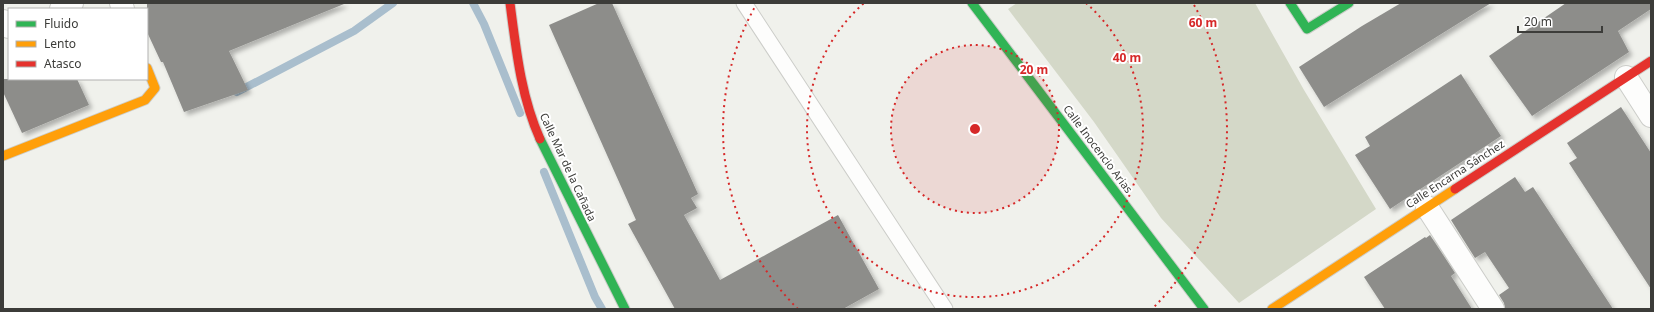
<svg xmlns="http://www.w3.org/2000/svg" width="1654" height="312" font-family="'Noto Sans',sans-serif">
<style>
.green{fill:#d4d8c8}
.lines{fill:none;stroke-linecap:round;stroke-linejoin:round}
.stream{stroke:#a9becd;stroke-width:8}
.building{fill:#8d8d8a;filter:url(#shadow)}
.lane-casing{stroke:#cccdc9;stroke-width:17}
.street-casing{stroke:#cccdc9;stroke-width:24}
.fast-casing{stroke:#cccdc9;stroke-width:11}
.slow-casing{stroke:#cccdc9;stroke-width:11}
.jam-casing{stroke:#cccdc9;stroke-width:11}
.lane{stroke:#fdfdfc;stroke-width:15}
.street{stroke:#fdfdfc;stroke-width:22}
.fast{stroke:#30b455;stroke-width:9}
.slow{stroke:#ff9f0a;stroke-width:9}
.jam{stroke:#e5322d;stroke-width:9}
.ring{fill:none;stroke:#d62828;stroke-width:2;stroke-dasharray:2 4}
.labels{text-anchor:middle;stroke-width:4;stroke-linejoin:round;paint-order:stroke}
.street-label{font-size:11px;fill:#3c3c39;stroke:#fff}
.centre{fill:#d62828;stroke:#fff;stroke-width:2}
.ring-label{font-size:12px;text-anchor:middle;font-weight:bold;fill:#d62828;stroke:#fff;stroke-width:4;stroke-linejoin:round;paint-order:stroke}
</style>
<defs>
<filter id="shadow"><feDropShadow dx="3.5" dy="3.5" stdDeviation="2" flood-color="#0004"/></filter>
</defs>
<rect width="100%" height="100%" fill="#f0f1ec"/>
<polygon class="green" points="1017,3 1255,3 1304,90 1376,209 1239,303 1161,218 1094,122 1008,9"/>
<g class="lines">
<g class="stream">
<polyline points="473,3 484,24 520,113"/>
<polyline points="237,92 354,31 393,3"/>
<polyline points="544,172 595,297 602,309"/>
</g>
</g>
<g class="building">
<polygon points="147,3 344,3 344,4 229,51 248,90 184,112 163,62 161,62 147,32"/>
<polygon points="599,3 612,3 698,194 691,198 697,208 684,215 720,280 838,215 879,289 843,309 675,309 628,224 636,220 549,25"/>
<polygon points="1401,3 1491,3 1324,107 1299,67 1362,26"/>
<polygon points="1566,3 1651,3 1651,9 1618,31 1629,52 1532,116 1489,56"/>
<polygon points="1461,74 1501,136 1390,209 1355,155 1370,146 1365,137"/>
<polygon points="3,79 77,79 89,105 22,133 3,92"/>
<polygon points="1621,107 1651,153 1651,289 1569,163 1577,158 1567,143"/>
<polygon points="1515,177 1525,192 1533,187 1613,309 1505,309 1504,303 1499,295 1509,288 1485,252 1475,258 1451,220"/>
<polygon points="1430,235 1455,273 1451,276 1472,309 1385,309 1364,277 1425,237 1426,238"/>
</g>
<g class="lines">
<defs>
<polyline id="lane" points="744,3 945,309"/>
<g id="street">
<polyline points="121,3 123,9"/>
<polyline points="61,9 72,3"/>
<polyline points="3,21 9,27"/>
<polyline points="1626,77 1651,116"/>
<polyline points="1427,207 1493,309"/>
</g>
<g id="fast">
<polyline points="972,3 1204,309"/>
<polyline points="1290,3 1307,29 1349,3"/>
<polyline points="540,139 625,309"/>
</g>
<g id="slow">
<polyline points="3,156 145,100 155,88 147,68"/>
<polyline points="1272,309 1455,189"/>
</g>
<g id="jam">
<path d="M510 3C516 49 521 97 540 139"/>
<polyline points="1455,189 1651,61"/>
</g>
</defs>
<use href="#lane" class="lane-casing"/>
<use href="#street" class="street-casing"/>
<use href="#fast" class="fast-casing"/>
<use href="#slow" class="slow-casing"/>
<use href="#jam" class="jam-casing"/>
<use href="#lane" class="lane"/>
<use href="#street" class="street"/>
<use href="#fast" class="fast"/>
<use href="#slow" class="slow"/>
<use href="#jam" class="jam"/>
</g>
<circle cx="975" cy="129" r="84" fill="#d62828" fill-opacity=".12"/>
<g class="ring">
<circle cx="975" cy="129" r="84"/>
<path d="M1086 3A168 168 0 1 1 864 3"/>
<path d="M798 309A252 252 0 0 1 756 5M1194 5A252 252 0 0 1 1152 309"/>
</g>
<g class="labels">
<g class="street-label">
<text transform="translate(1098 149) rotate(53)" y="4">Calle Inocencio Arias</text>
<text transform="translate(568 167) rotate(65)" y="4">Calle Mar de la Cañada</text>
<text transform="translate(1455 174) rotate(-33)" y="4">Calle Encarna Sánchez</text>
</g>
</g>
<circle cx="975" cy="129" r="6" class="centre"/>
<g class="ring-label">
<text x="1203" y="27">60 m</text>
<text x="1127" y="62">40 m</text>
<text x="1034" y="74">20 m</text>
</g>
<rect width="1654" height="312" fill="none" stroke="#3c3c39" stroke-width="8"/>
<rect x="8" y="8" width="140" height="72" fill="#ffffff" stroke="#b1b1b0"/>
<rect x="16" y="21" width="20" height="6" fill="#30b455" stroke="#b1b1b0"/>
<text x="44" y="28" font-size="12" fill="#3c3c39">Fluido</text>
<rect x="16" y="41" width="20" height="6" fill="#ff9f0a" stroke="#b1b1b0"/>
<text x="44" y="48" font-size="12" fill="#3c3c39">Lento</text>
<rect x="16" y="61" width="20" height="6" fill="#e5322d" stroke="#b1b1b0"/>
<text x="44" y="68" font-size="12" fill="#3c3c39">Atasco</text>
<path d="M1518 26v6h84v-6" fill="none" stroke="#3c3c39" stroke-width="2"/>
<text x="1524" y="26" font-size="12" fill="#3c3c39" stroke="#ffffff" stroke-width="3" paint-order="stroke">20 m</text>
</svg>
